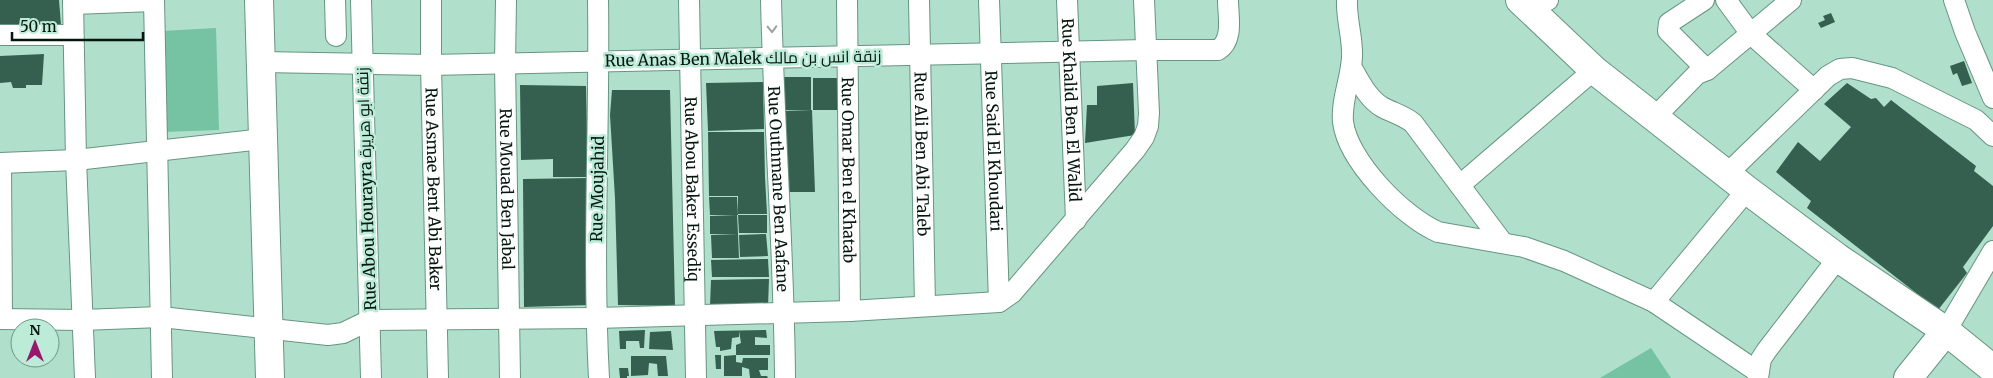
<svg xmlns="http://www.w3.org/2000/svg" width="1993" height="378" font-family="Merriweather,Cairo,serif">
<style>
.green{fill:#76c3a4}
.building{fill:#35604f}
.lines{fill:none;stroke-linecap:round;stroke-linejoin:round}
.street-casing{stroke:#679582;stroke-width:22}
.secondary-casing{stroke:#679582;stroke-width:30}
.primary-casing{stroke:#679582;stroke-width:30}
.street{stroke:#fff;stroke-width:20}
.secondary{stroke:#fff;stroke-width:28}
.primary{stroke:#fff;stroke-width:28}
.oneway{stroke:#9ba29f}
.labels{text-anchor:middle;stroke-width:5;stroke-linejoin:round;paint-order:stroke}
.street-label{font-size:16px;fill:#05160f;stroke:#bcecd7}
</style>
<rect width="100%" height="100%" fill="#b0dfcb"/>
<g class="green">
<polygon points="216,28 219,130 164,132 162,31"/>
<polygon points="1651,348 1671,378 1600,378"/>
</g>
<g class="building">
<polygon points="0,0 59,0 61,25 0,28"/>
<polygon points="1831,13 1835,22 1821,28 1818,23 1825,20 1823,16"/>
<polygon points="44,54 42,85 26,85 26,88 13,88 11,82 0,83 0,56"/>
<polygon points="1964,61 1972,83 1962,86 1957,73 1953,75 1950,66"/>
<rect x="780" y="77" width="31" height="33"/>
<rect x="813" y="78" width="31" height="32"/>
<polygon points="763,82 764,129 708,131 706,83"/>
<polygon points="1133,83 1135,135 1085,143 1087,105 1097,105 1097,86"/>
<polygon points="1847,83 1871,99 1876,98 1884,107 1891,100 1976,166 1974,171 1993,186 1993,226 1963,267 1967,273 1938,310 1807,208 1811,201 1776,172 1798,142 1820,161 1851,127 1824,104"/>
<polygon points="520,85 586,86 588,177 553,177 553,159 521,160"/>
<polygon points="612,90 670,90 675,306 618,305 615,198 610,115"/>
<polygon points="812,110 815,192 785,192 782,111"/>
<polygon points="708,132 764,132 765,177 734,178 765,177 767,214 738,214 738,196 709,196"/>
<polygon points="590,178 591,305 524,307 523,179"/>
<polygon points="709,197 737,197 738,215 710,215"/>
<polygon points="737,215 738,234 710,234 710,216"/>
<polygon points="738,215 767,215 767,233 739,233"/>
<polygon points="738,234 739,258 712,258 711,235"/>
<polygon points="766,234 768,256 740,257 739,235"/>
<polygon points="768,259 769,277 712,277 711,260"/>
<polygon points="769,279 768,306 710,306 711,280"/>
<polygon points="645,330 644,348 640,348 639,341 626,341 626,349 620,349 619,331"/>
<polygon points="766,330 767,338 755,337 755,345 770,345 770,355 736,355 736,362 742,363 743,358 768,358 768,370 759,370 761,376 767,376 768,378 750,378 749,369 742,367 742,376 724,376 724,356 736,355 736,345 741,343 739,331 739,337 732,338 731,349 720,351 720,347 716,347 714,331"/>
<polygon points="671,331 673,350 649,349 650,332"/>
<polygon points="715,355 721,355 721,369 716,369"/>
<polygon points="631,356 666,356 668,376 658,376 657,364 649,363 648,375 631,376"/>
<polygon points="619,368 628,368 629,376 627,376 627,378 620,378"/>
</g>
<g class="lines">
<defs>
<g id="street">
<polyline points="73,0 76,160 85,378"/>
<polyline points="154,0 162,378"/>
<polyline points="335,0 336,36"/>
<polyline points="361,0 371,378"/>
<path id="s1" d="M431 0V65L438 378"/>
<path id="s2" d="M506 0 505 64 510 378"/>
<path d="M598 0C600 126 592 252 599 378"/>
<path id="s3" d="M689 0 696 378"/>
<path id="s4" d="M771 0C774 126 784 252 785 378"/>
<path id="s5" d="M847 0 850 311"/>
<path id="s6" d="M919 0 925 306"/>
<path id="s7" d="M989 0 999 302"/>
<path id="s8" d="M1067 0 1076 220"/>
<path d="M1347 0C1346 19 1353 38 1352 57 1351 79 1341 100 1343 122 1348 161 1403 217 1438 232L1524 247 1564 261 1654 302 1758 372"/>
<polyline points="1704,0 1669,23 1668,31 1707,70"/>
<polyline points="1726,0 1751,34 1814,90"/>
<polyline points="1954,0 1965,32 1993,98"/>
<polyline points="73,4 154,1"/>
<polyline points="1530,9 1548,0"/>
<polyline points="0,35 73,35"/>
<path d="M261 62 431 65 1146 50H1218C1234 40 1228 16 1228 0"/>
<path d="M1351 67C1360 81 1367 98 1382 107 1393 113 1403 115 1413 123L1503 243"/>
<polyline points="1655,117 1697,74 1707,70 1791,0"/>
<polyline points="0,163 76,160 263,139"/>
<polyline points="1,163 2,319"/>
<polyline points="1727,174 1828,76 1840,69 1852,68 1892,78 1976,120 1993,136"/>
<polyline points="1460,185 1594,70"/>
<polyline points="1654,302 1747,190"/>
<polyline points="0,319 82,320 161,317 328,335 343,333 370,320 596,318 850,311 999,302 1012,293 1135,150 1144,137 1148,126 1149,113 1144,0"/>
<polyline points="1946,331 1993,251"/>
<polyline points="1758,378 1761,359 1767,350 1838,258"/>
</g>
<g id="secondary">
<polyline points="1520,0 1594,70 1747,190 1838,258 1946,331 1993,369"/>
<polyline points="1908,378 1946,331"/>
</g>
<polyline id="primary" points="259,0 270,378"/>
</defs>
<use href="#street" class="street-casing"/>
<use href="#secondary" class="secondary-casing"/>
<use href="#primary" class="primary-casing"/>
<use href="#street" class="street"/>
<use href="#secondary" class="secondary"/>
<use href="#primary" class="primary"/>
</g>
<defs><path id="oneway-chevron" d="M-2-3.5L2.5 0L-2 3.5" fill="none" stroke-width="1.6" stroke-linecap="round" stroke-linejoin="round" transform="scale(1.25)"/></defs>
<use class="oneway" href="#oneway-chevron" transform="translate(772 29) rotate(88)"/>
<g class="labels">
<g class="street-label">
<text transform="translate(743 58) rotate(-1)" y="6">Rue Anas Ben Malek زنقة انس بن مالك</text>
<text dy="6" stroke="none"><textPath href="#s8" startOffset="110">Rue Khalid Ben El Walid</textPath></text>
<text dy="6" stroke="none"><textPath href="#s7" startOffset="151">Rue Said El Khoudari</textPath></text>
<text dy="6" stroke="none"><textPath href="#s6" startOffset="154">Rue Ali Ben Abi Taleb</textPath></text>
<text dy="6" stroke="none"><textPath href="#s5" startOffset="170">Rue Omar Ben el Khatab</textPath></text>
<text transform="translate(366 189) rotate(-92)" y="6">Rue Abou Hourayra زنقة ابو هريرة</text>
<text dy="6" stroke="none"><textPath href="#s1" startOffset="189">Rue Asmae Bent Abi Baker</textPath></text>
<text dy="6" stroke="none"><textPath href="#s2" startOffset="189">Rue Mouad Ben Jabal</textPath></text>
<text transform="translate(597 189) rotate(-89)" y="6">Rue Moujahid</text>
<text dy="6" stroke="none"><textPath href="#s3" startOffset="189">Rue Abou Baker Essediq</textPath></text>
<text dy="6" stroke="none"><textPath href="#s4" startOffset="189">Rue Outhmane Ben Aafane</textPath></text>
</g>
</g>
<g transform="translate(35 343)"><circle r="24" fill="#bcecd7" stroke="#739687"/>
<path d="M0-4L9 19L0 12L-9 19Z" fill="#99176c"/>
<text y="-8" font-size="14" font-weight="bold" text-anchor="middle" fill="#05160f">N</text>
</g>
<path d="M12 32v8h131v-8" fill="none" stroke="#05160f" stroke-width="2.5"/>
<text x="20" y="32" font-size="15" fill="#05160f" stroke="#bcecd7" stroke-width="4" paint-order="stroke">50 m</text>
</svg>
